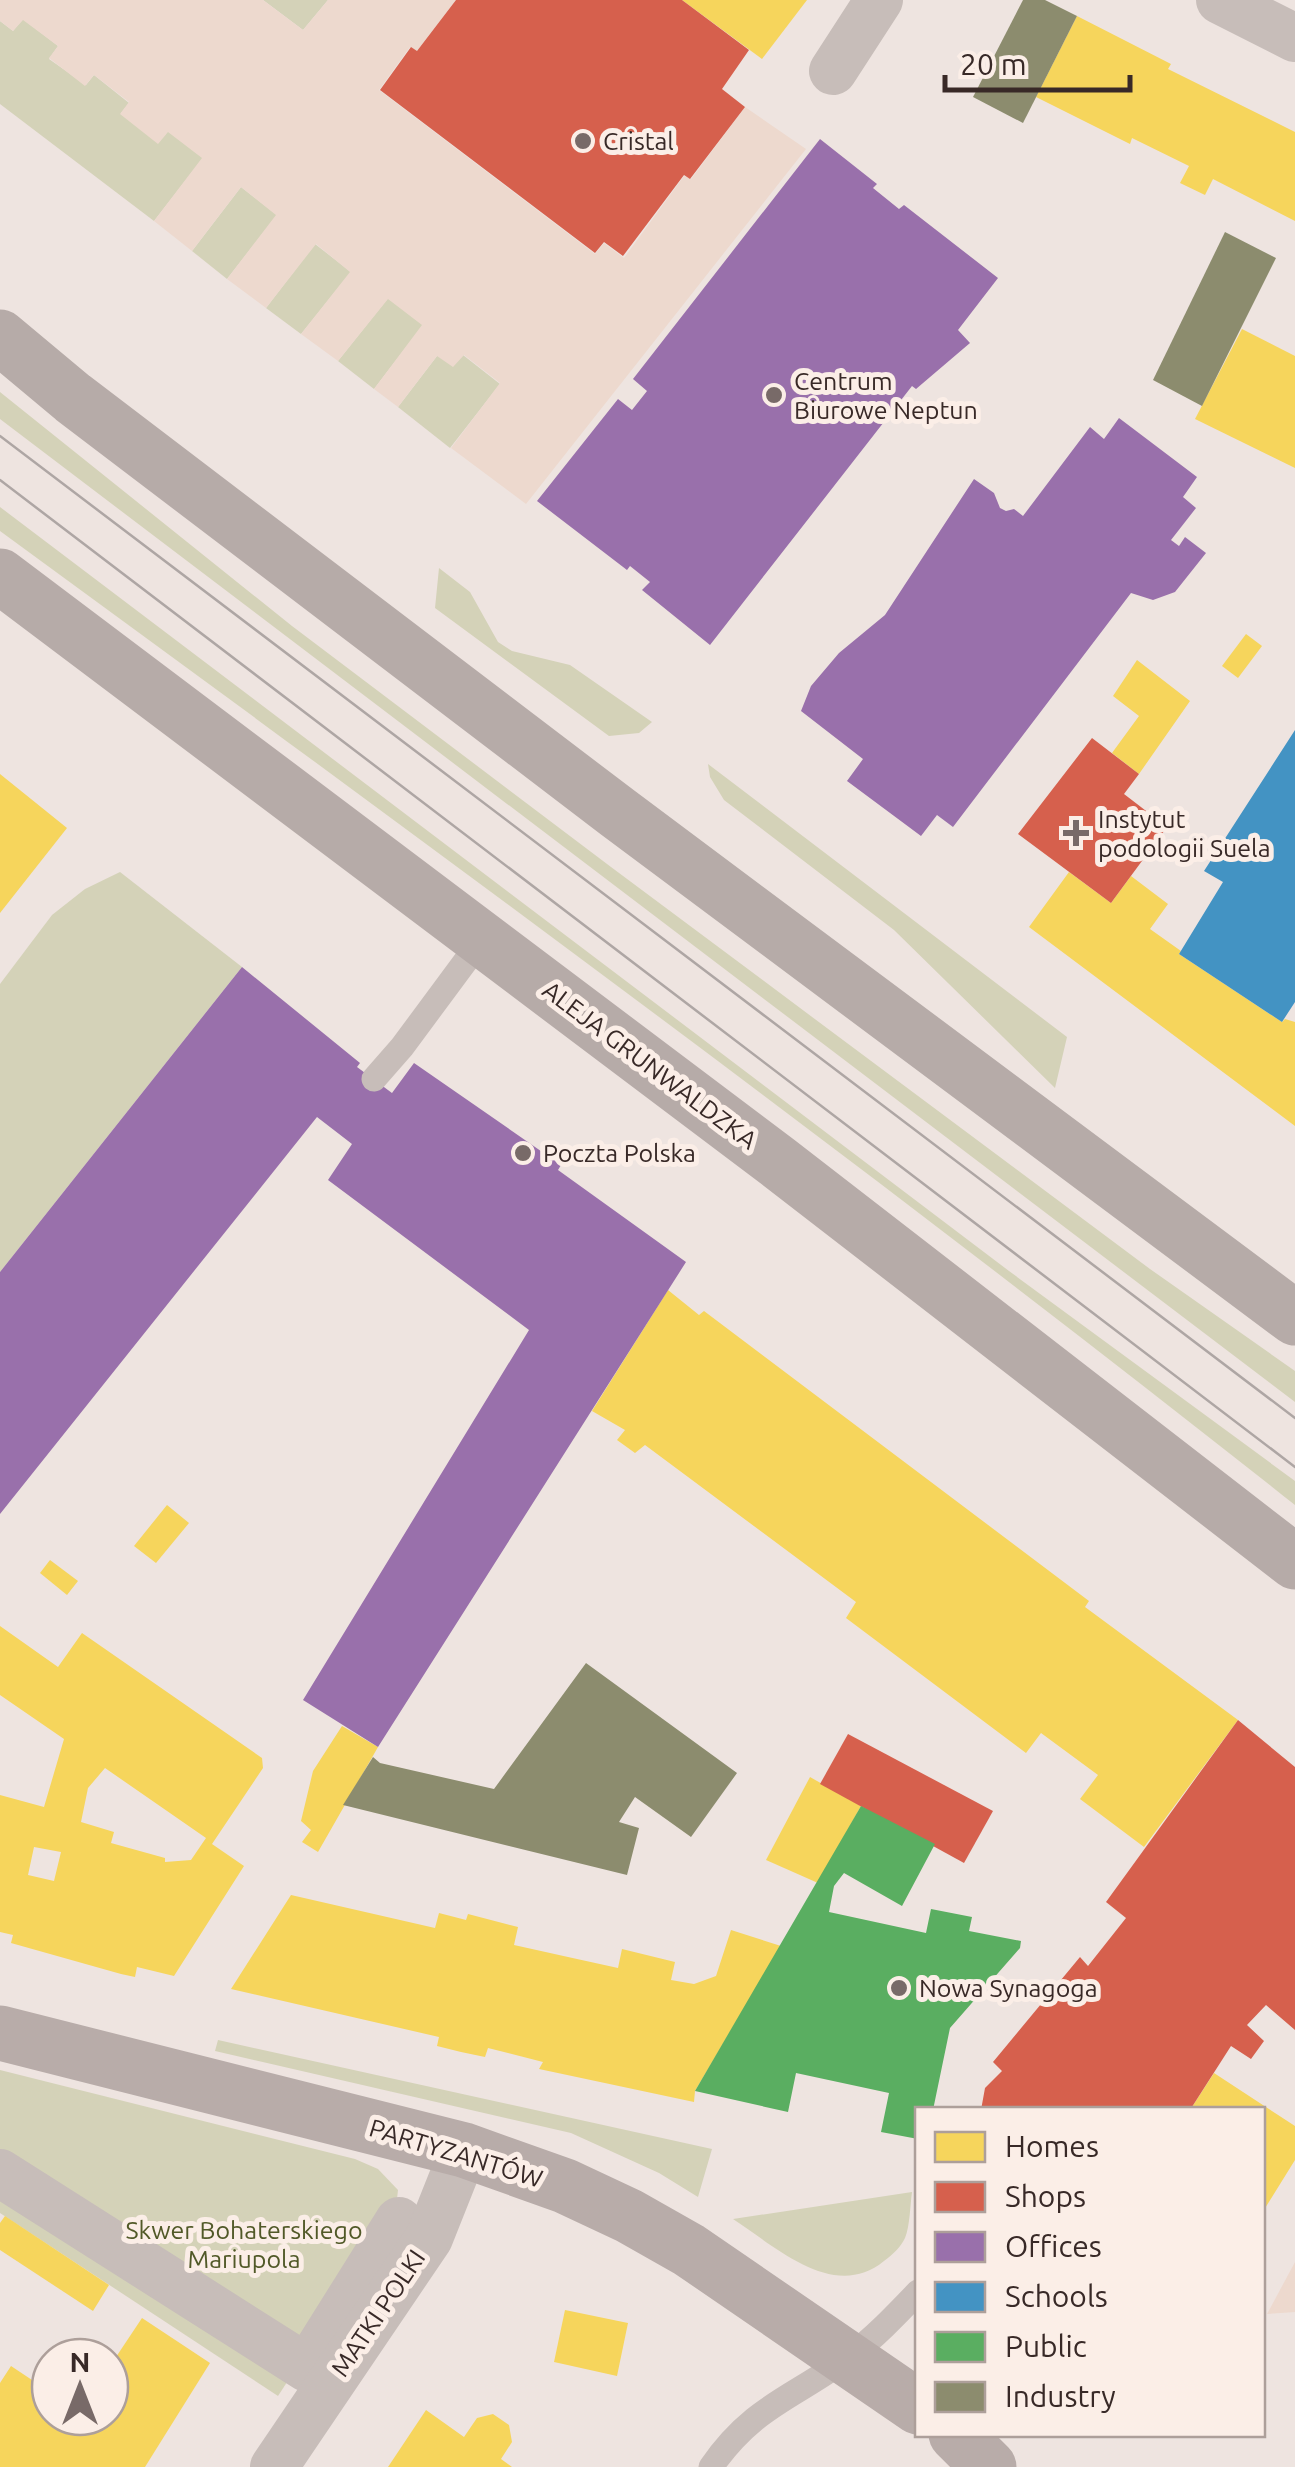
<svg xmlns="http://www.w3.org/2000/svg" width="1295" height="2467" font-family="Ubuntu,sans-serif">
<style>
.green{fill:#d4d2b8}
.plaza{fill:#edd9ce}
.homes{fill:#f6d55c;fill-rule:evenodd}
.shops{fill:#d6604d}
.offices{fill:#9970ab}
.schools{fill:#4393c3}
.public{fill:#5aae61}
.industry{fill:#8c8c6e}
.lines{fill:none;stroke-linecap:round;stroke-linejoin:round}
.lane{stroke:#c7bdb9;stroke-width:25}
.street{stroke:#c7bdb9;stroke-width:48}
.secondary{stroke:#b8aca9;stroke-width:55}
.primary{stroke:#b6aba8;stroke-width:55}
.tram{stroke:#aea6a4;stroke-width:2.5}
.poi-dot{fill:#786a68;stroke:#fbeee7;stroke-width:4}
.labels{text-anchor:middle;stroke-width:10;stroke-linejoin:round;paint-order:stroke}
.poi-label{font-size:25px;fill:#382927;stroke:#fbeee7;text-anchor:start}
.street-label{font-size:25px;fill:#382927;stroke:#fbeee7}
.park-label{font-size:25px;fill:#515928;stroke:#fbeee7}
</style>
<rect width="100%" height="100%" fill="#eee4e0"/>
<g class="green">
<polygon points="263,0 328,0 303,30"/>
<polygon points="23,19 58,46 49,59 86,85 94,75 129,103 121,113 158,143 168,131 203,158 154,221 0,104 0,21 13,31"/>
<polygon points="241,187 277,215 227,279 192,251"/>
<polygon points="315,244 351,272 301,334 266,308"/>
<polygon points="388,298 423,325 374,389 338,361"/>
<polygon points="463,355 500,384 450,448 398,407 437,356"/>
<polygon points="0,392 292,626 611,867 1150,1269 1295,1371 1295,1402 0,419"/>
<path d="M0 507 1009 1271 1295 1481V1505C872 1170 436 850 0 531Z"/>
<polygon points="439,568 470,592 498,642 512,651 570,665 652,722 639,733 609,736 435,608"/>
<polygon points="708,764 1067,1037 1055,1088 894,930 724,800 710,777"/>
<polygon points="120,872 242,967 0,1272 0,984 52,915 85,889"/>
<polygon points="218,2040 712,2149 698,2197 659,2173 571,2133 215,2051"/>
<polygon points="0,2070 355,2159 378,2169 398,2190 395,2217 278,2396 0,2213"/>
<path d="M912 2192C910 2206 910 2226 905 2238 901 2247 892 2255 884 2261 834 2302 776 2247 733 2219Z"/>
</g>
<g class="plaza">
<polygon points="0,0 263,0 303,30 328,0 456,0 417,51 410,47 379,90 595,254 604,243 624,258 684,176 691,179 745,107 806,149 526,504 451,448 500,383 464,355 453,367 437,356 398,407 374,389 422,325 388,299 338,361 301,334 350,272 316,244 266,308 227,279 276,215 241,187 192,251 154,221 202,158 168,132 158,144 120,114 129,102 94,75 85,86 49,58 58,46 23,20 13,31 0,21"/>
<polygon points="1295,2262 1295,2312 1267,2314"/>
</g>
<g class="homes">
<polygon points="682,0 807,0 762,59"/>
<polygon points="1077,16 1171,64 1168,69 1295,132 1295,221 1213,179 1205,195 1180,183 1189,166 1132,138 1130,144 1036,97"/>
<polygon points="1242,329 1295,356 1295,468 1195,419"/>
<polygon points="1246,634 1262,646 1238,678 1222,666"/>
<polygon points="1137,660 1190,701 1139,774 1112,753 1139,716 1113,696"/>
<polygon points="0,774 67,828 0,913"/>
<polygon points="1069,872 1111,903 1131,876 1168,904 1150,929 1181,951 1179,954 1282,1022 1285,1019 1295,1022 1295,1126 1029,927"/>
<polygon points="668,1290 699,1315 704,1311 1089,1601 1085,1607 1238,1720 1144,1847 1080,1799 1098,1775 1041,1733 1026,1753 846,1618 856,1602 645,1445 635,1453 617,1440 625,1430 592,1411"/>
<polygon points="167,1505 189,1523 156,1563 134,1546"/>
<polygon points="50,1560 78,1581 67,1595 40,1573"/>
<path d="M0 1626 58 1667 82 1633 262 1758 263 1768 212 1844 244 1866 174 1976 137 1967 135 1977 121 1974 11 1943 13 1935 0 1932V1795L44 1807 64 1739 0 1695ZM105 1768 206 1838 191 1860 165 1862V1858L111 1843 114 1832 81 1822 88 1788ZM34 1847 61 1852 54 1881 28 1875Z"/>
<polygon points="342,1726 378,1747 318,1852 302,1842 311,1830 301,1821 313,1771"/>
<polygon points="810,1777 861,1806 818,1883 766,1860"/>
<polygon points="291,1895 435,1928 439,1913 466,1920 468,1914 518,1927 514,1945 568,1957 618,1968 622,1949 675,1962 671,1980 694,1984 716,1976 731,1930 781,1946 695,2091 694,2102 539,2069 543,2062 488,2048 485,2057 461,2052 437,2046 439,2037 231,1989"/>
<polygon points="1214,2073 1295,2126 1295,2160 1262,2213 1262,2110 1190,2110"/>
<polygon points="5,2216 109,2285 93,2311 0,2250 0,2223"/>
<polygon points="565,2310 628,2323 617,2376 554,2362"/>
<polygon points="142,2318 210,2363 145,2467 0,2467 0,2383 11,2366 50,2392 50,2417 110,2417 110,2366"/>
<polygon points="426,2410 464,2437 477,2418 493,2414 509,2425 512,2442 501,2459 512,2467 388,2467"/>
</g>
<g class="shops">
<polygon points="456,0 682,0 749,50 722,89 745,107 690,179 684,175 623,256 604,242 595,253 380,90 411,47 417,51"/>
<polygon points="1092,738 1139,774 1124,794 1167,827 1111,903 1018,834"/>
<polygon points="1238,1720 1295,1767 1295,2030 1266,2005 1247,2025 1264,2041 1251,2059 1231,2046 1190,2110 981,2110 985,2088 1002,2071 993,2062 1080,1957 1088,1966 1126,1918 1106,1902"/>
<polygon points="848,1734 993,1811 964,1863 820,1784"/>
</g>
<g class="offices">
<polygon points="820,139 877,184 873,188 899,209 904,205 998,278 958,330 970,343 916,389 912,386 710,645 642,590 650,582 630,566 627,570 537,501 618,399 632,410 647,391 633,379"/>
<polygon points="1119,418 1197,477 1183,497 1196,508 1171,540 1179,546 1185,537 1206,553 1175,592 1153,600 1131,593 953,827 937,815 921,836 847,781 863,759 801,711 811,686 839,653 885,615 974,479 994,493 1000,508 1006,511 1014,509 1023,516 1090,427 1104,439"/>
<polygon points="242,967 360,1063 357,1067 392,1093 414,1063 561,1165 558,1170 686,1262 378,1747 303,1700 529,1330 328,1180 352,1144 317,1117 0,1514 0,1272"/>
</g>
<polygon class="schools" points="1295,730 1295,1002 1282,1022 1179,954 1223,882 1204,871"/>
<polygon class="public" points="861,1806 935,1844 902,1906 844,1873 834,1886 829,1912 926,1933 931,1909 972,1917 969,1931 1021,1941 1020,1948 950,2028 933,2110 918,2110 918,2139 881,2132 889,2093 796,2073 788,2112 695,2091"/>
<g class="industry">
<polygon points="1023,0 1045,0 1077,16 1023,123 973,97"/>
<polygon points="1225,232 1276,258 1202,406 1153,380"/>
<polygon points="586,1663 737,1773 691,1837 635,1797 619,1822 639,1828 627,1875 343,1805 373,1757 380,1763 494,1789"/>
</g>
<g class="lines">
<g class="lane">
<polyline points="374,1079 402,1047 482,939"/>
<path d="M711 2467C754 2405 794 2398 850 2356 875 2337 896 2315 918 2292"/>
</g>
<g class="street">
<polyline points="1220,0 1295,38"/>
<polyline points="833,71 879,0"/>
<polyline points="0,2173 307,2368 399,2221"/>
<polyline points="274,2467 429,2238 464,2150"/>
</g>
<g class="secondary">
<polyline points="0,2033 464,2150 565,2186 629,2216 689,2250 918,2407"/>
<polyline points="956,2434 989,2467"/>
</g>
<g class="primary">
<polyline points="0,337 73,398 617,812 1295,1318"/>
<polyline points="0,576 778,1162 1295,1562"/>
</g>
<g class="tram">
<polyline points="0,436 1295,1418"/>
<polyline points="0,480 1295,1467"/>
</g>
</g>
<g class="poi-dot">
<circle cx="583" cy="141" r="10"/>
<circle cx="774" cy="395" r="10"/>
<path d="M1071 818h10v10h10v10h-10v10h-10v-10h-10v-10h10z"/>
<circle cx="523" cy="1153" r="10"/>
<circle cx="899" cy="1988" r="10"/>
</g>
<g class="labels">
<g class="poi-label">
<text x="603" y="150">Cristal</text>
<text x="794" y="390">Centrum<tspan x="794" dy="29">Biurowe Neptun</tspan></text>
<text x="1098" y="828">Instytut<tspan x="1098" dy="29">podologii Suela</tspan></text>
<text x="543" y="1162">Poczta Polska</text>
<text x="919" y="1997">Nowa Synagoga</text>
</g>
<g class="street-label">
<text transform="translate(650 1065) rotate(37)" y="9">ALEJA GRUNWALDZKA</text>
<text transform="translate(456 2153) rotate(17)" y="9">PARTYZANTÓW</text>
<text transform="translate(378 2313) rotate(-56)" y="9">MATKI POLKI</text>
</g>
<g class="park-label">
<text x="244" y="2239">Skwer Bohaterskiego<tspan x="244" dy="29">Mariupola</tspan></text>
</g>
</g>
<rect x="915" y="2107" width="350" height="330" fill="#fbeee7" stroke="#ad9f9a" stroke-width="2.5"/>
<rect x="935" y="2132" width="50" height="30" fill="#f6d55c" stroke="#ad9f9a" stroke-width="2.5"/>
<text x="1005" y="2157" font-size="30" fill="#382927">Homes</text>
<rect x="935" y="2182" width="50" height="30" fill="#d6604d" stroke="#ad9f9a" stroke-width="2.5"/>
<text x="1005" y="2207" font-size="30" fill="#382927">Shops</text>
<rect x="935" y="2232" width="50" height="30" fill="#9970ab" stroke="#ad9f9a" stroke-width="2.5"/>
<text x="1005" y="2257" font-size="30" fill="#382927">Offices</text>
<rect x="935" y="2282" width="50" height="30" fill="#4393c3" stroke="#ad9f9a" stroke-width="2.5"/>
<text x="1005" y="2307" font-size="30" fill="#382927">Schools</text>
<rect x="935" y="2332" width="50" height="30" fill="#5aae61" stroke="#ad9f9a" stroke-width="2.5"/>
<text x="1005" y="2357" font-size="30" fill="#382927">Public</text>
<rect x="935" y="2382" width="50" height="30" fill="#8c8c6e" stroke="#ad9f9a" stroke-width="2.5"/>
<text x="1005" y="2407" font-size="30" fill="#382927">Industry</text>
<g transform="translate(80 2387)"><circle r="48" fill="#fbeee7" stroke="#ad9f9a" stroke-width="2.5"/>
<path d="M0-8L18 38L0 25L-18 38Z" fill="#786a68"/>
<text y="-15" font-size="28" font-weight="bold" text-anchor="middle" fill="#382927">N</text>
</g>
<path d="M945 75v15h185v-15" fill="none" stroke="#382927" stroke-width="5"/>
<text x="960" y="75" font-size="30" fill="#382927" stroke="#fbeee7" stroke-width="8" paint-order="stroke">20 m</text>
</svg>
